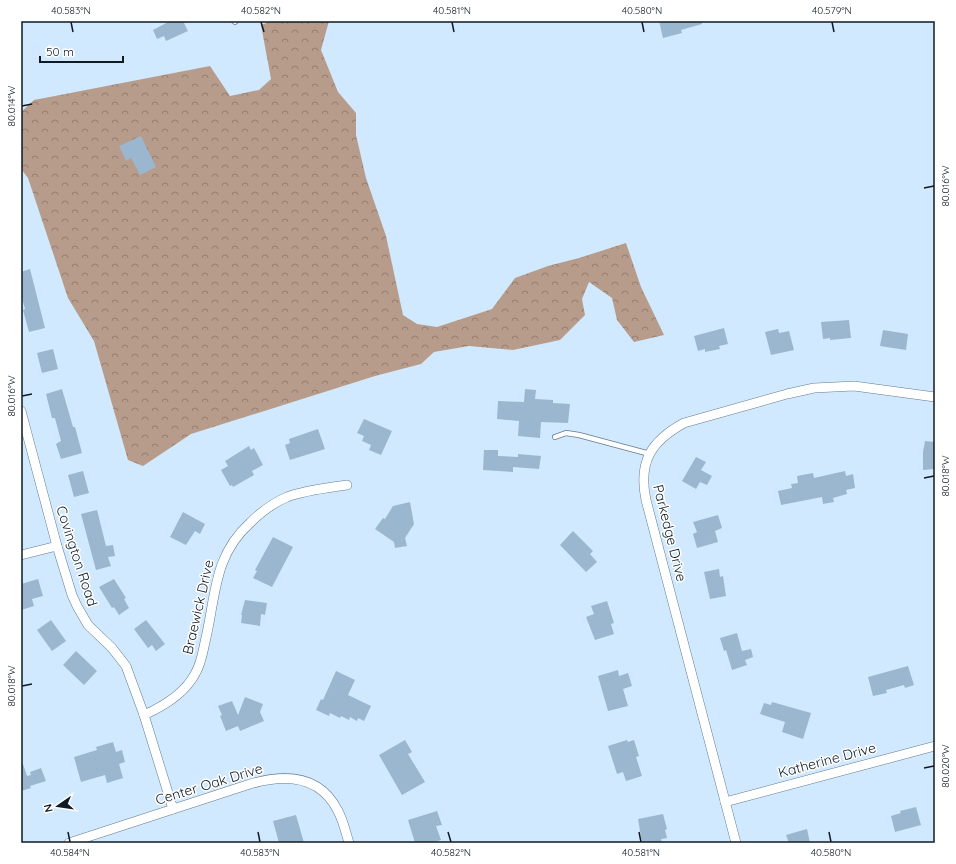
<svg xmlns="http://www.w3.org/2000/svg" width="956" height="864" font-family="Quicksand,sans-serif">
<style>
.forest{fill:url(#forest-crowns)}
.building{fill:#9ab7cf}
.lines{fill:none;stroke-linecap:round;stroke-linejoin:round}
.lane-casing{stroke:#607b92;stroke-width:6}
.street-casing{stroke:#607b92;stroke-width:10}
.lane{stroke:#fff;stroke-width:4.5}
.street{stroke:#fff;stroke-width:9}
.ticks{fill:none;stroke:#0f1a23;stroke-width:1.5}
.labels{text-anchor:middle;stroke-width:3;stroke-linejoin:round;paint-order:stroke}
.street-label{font-size:14px;fill:#0f1a23;stroke:#fff}
.neatline{fill:none;stroke:#0f1a23;stroke-width:1.5}
.ticks-label{font-size:10px;text-anchor:middle;fill:#0f1a23}
</style>
<defs>
<pattern id="forest-crowns" width="20" height="18" patternUnits="userSpaceOnUse"><rect width="20" height="18" fill="#b79c8b"/><path d="M2 6a3 3 0 1 1 6 0M12 15a3 3 0 1 1 6 0" fill="none" stroke="#937e71"/></pattern>
</defs>
<rect width="100%" height="100%" fill="#d1e9fe"/>
<polygon class="forest" points="272,21 329,21 321,50 338,92 356,113 356,135 366,178 386,236 403,315 417,324 437,327 492,309 515,278 548,266 579,258 626,243 641,287 664,335 634,342 617,320 612,298 589,282 582,299 585,315 560,340 513,350 469,346 434,352 421,364 375,376 191,434 143,466 128,460 94,341 68,298 28,178 21,169 21,112 34,100 210,66 230,96 259,90 271,79 261,25"/>
<g class="building">
<polygon points="170,21 183,21 188,31 166,41 164,36 157,39 153,30"/>
<polygon points="659,21 702,21 702,24 681,30 682,33 663,38"/>
<polygon points="141,136 156,167 140,175 131,158 126,161 119,146"/>
<polygon points="30,269 45,328 29,332 23,310 25,309 21,294 21,272"/>
<polygon points="849,320 851,338 830,340 830,338 823,339 821,322"/>
<polygon points="724,328 728,344 719,346 720,349 705,352 705,349 698,351 694,336"/>
<polygon points="778,329 779,333 789,331 794,350 771,355 765,332"/>
<polygon points="883,330 908,334 906,350 880,346"/>
<polygon points="53,349 58,369 42,373 37,353"/>
<polygon points="62,389 73,427 75,427 82,453 61,459 56,444 61,441 55,418 52,418 46,394"/>
<polygon points="525,389 536,390 535,399 553,400 553,403 570,404 568,423 541,422 540,438 518,436 519,421 497,419 498,401 524,402"/>
<polygon points="364,419 392,431 381,455 369,450 371,445 362,441 364,436 357,433"/>
<polygon points="318,429 325,449 290,460 285,445 290,443 289,439"/>
<polygon points="925,441 935,442 934,469 923,470 923,452"/>
<polygon points="249,446 251,450 254,448 263,465 252,471 254,475 233,487 232,485 230,486 221,470 228,466 225,461"/>
<polygon points="484,450 498,450 498,456 518,457 518,454 541,456 539,469 513,467 513,472 483,470"/>
<polygon points="696,457 706,462 701,470 712,476 707,485 700,482 696,489 682,481"/>
<polygon points="83,471 89,493 74,497 68,475"/>
<polygon points="845,471 846,476 853,474 855,488 846,490 847,494 833,498 834,502 823,504 822,497 781,505 778,491 792,488 791,484 798,483 797,476 813,473 814,478"/>
<polygon points="410,502 414,524 405,538 407,546 395,548 394,542 375,529 383,518 385,519 393,506"/>
<polygon points="97,510 106,546 113,545 115,556 108,557 111,566 96,570 81,514"/>
<polygon points="183,512 205,524 200,534 195,531 186,545 170,537"/>
<polygon points="718,515 722,528 715,531 718,542 697,548 693,534 697,532 693,522"/>
<polygon points="573,531 593,551 590,554 597,562 586,572 560,545"/>
<polygon points="273,537 293,547 272,587 253,578 257,571 255,570"/>
<polygon points="719,569 720,577 723,576 726,596 710,599 704,572"/>
<polygon points="38,579 43,596 32,599 34,606 21,610 21,584"/>
<polygon points="114,579 126,598 124,599 129,608 119,615 114,607 112,608 99,587"/>
<polygon points="245,600 267,603 265,615 261,614 260,626 241,623 242,615 241,615"/>
<polygon points="607,601 614,623 611,624 614,634 595,640 586,617 594,614 591,606"/>
<polygon points="51,620 66,641 52,651 37,630"/>
<polygon points="146,620 165,644 156,651 152,645 148,648 134,629"/>
<polygon points="737,633 742,651 751,649 753,657 745,660 747,665 732,670 726,650 724,651 720,638"/>
<polygon points="76,651 97,671 84,685 63,665"/>
<polygon points="908,666 914,685 905,688 904,685 886,690 887,693 873,696 868,677"/>
<polygon points="618,670 619,676 628,673 632,686 623,689 628,706 608,711 598,676"/>
<polygon points="336,671 355,680 348,695 371,706 364,721 358,718 357,721 350,717 349,720 341,716 340,718 330,713 329,716 316,710 321,699 323,700"/>
<polygon points="245,697 263,704 260,712 264,721 240,731 238,726 226,731 220,716 222,715 218,706 232,701 238,715"/>
<polygon points="772,702 811,713 803,739 782,732 785,722 760,714 764,703 771,705"/>
<polygon points="405,740 412,752 408,754 425,782 402,795 379,755"/>
<polygon points="627,740 628,742 634,740 639,756 636,757 642,776 626,781 623,772 617,774 608,746"/>
<polygon points="113,742 116,752 122,750 125,762 119,764 123,778 107,783 105,775 81,782 74,757 97,750 96,747"/>
<polygon points="21,764 23,764 27,776 31,775 30,772 41,768 46,781 30,786 31,788 21,791"/>
<polygon points="916,807 921,825 895,832 891,816 901,813 900,811"/>
<polygon points="437,811 442,825 436,826 441,840 430,843 415,843 408,820"/>
<polygon points="663,814 667,829 665,830 667,838 661,839 662,843 642,843 638,819"/>
<polygon points="296,815 304,843 279,843 273,821"/>
<polygon points="807,829 810,843 789,843 786,835"/>
</g>
<g class="lines">
<defs>
<g id="lane">
<polyline points="234,21 235,22"/>
<polyline points="555,437 566,433 579,435 650,454"/>
</g>
<g id="street">
<polyline points="21,411 57,546 72,595 77,606 88,625 112,648 126,666 144,715 173,809"/>
<polyline points="21,555 57,546"/>
<path d="M144 715C164 706 185 693 195 674 201 664 203 652 205 642 216 597 213 556 250 523 260 513 273 503 287 497 306 490 327 488 347 485"/>
<polyline points="725,802 935,746"/>
<path d="M69 843 247 785C282 774 319 773 338 811 343 820 346 833 349 843"/>
<path d="M736 843 646 500C638 462 651 441 684 423L787 394 814 388 854 386 935 397"/>
</g>
</defs>
<use href="#lane" class="lane-casing"/>
<use href="#street" class="street-casing"/>
<use href="#lane" class="lane"/>
<use href="#street" class="street"/>
</g>
<path class="ticks" d="M71 22 73 32M261 22 264 32M452 22 454 32M642 22 644 32M832 22 834 32M22 106 32 104M924 188 934 186M22 396 32 394M924 478 934 476M22 686 32 684M924 768 934 766M68 832 70 842M258 832 260 842M448 832 451 842M639 832 641 842M829 832 831 842"/>
<g class="labels">
<g class="street-label">
<text transform="translate(670 533) rotate(76)" y="5">Parkedge Drive</text>
<text transform="translate(77 556) rotate(72)" y="5">Covington Road</text>
<text transform="translate(198 607) rotate(-77)" y="5">Braewick Drive</text>
<text transform="translate(827 760) rotate(-15)" y="5">Katherine Drive</text>
<text transform="translate(209 784) rotate(-17)" y="5">Center Oak Drive</text>
</g>
</g>
<rect width="956" height="864" fill="none" stroke="#ffffff" stroke-width="44"/>
<g transform="translate(58 806) rotate(257)" stroke="#ffffff" stroke-width="3" paint-order="stroke">
<path d="M0-3L7 15L0 10L-7 15Z" fill="#0f1a23"/>
<text y="-6" font-size="11" font-weight="bold" text-anchor="middle" fill="#0f1a23">N</text>
</g>
<path d="M40 56v6h83v-6" fill="none" stroke="#0f1a23" stroke-width="2"/>
<text x="46" y="56" font-size="12" fill="#0f1a23" stroke="#ffffff" stroke-width="3" paint-order="stroke">50 m</text>
<rect x="22" y="22" width="912" height="820" class="neatline"/>
<g class="ticks-label">
<text x="71" y="14">40.583°N</text>
<text x="261" y="14">40.582°N</text>
<text x="452" y="14">40.581°N</text>
<text x="642" y="14">40.580°N</text>
<text x="832" y="14">40.579°N</text>
<text transform="translate(11 106) rotate(-90)" y="4">80.014°W</text>
<text transform="translate(945 186) rotate(-90)" y="4">80.016°W</text>
<text transform="translate(11 396) rotate(-90)" y="4">80.016°W</text>
<text transform="translate(945 476) rotate(-90)" y="4">80.018°W</text>
<text transform="translate(11 686) rotate(-90)" y="4">80.018°W</text>
<text transform="translate(945 766) rotate(-90)" y="4">80.020°W</text>
<text x="70" y="856">40.584°N</text>
<text x="260" y="856">40.583°N</text>
<text x="451" y="856">40.582°N</text>
<text x="641" y="856">40.581°N</text>
<text x="831" y="856">40.580°N</text>
</g>
</svg>
